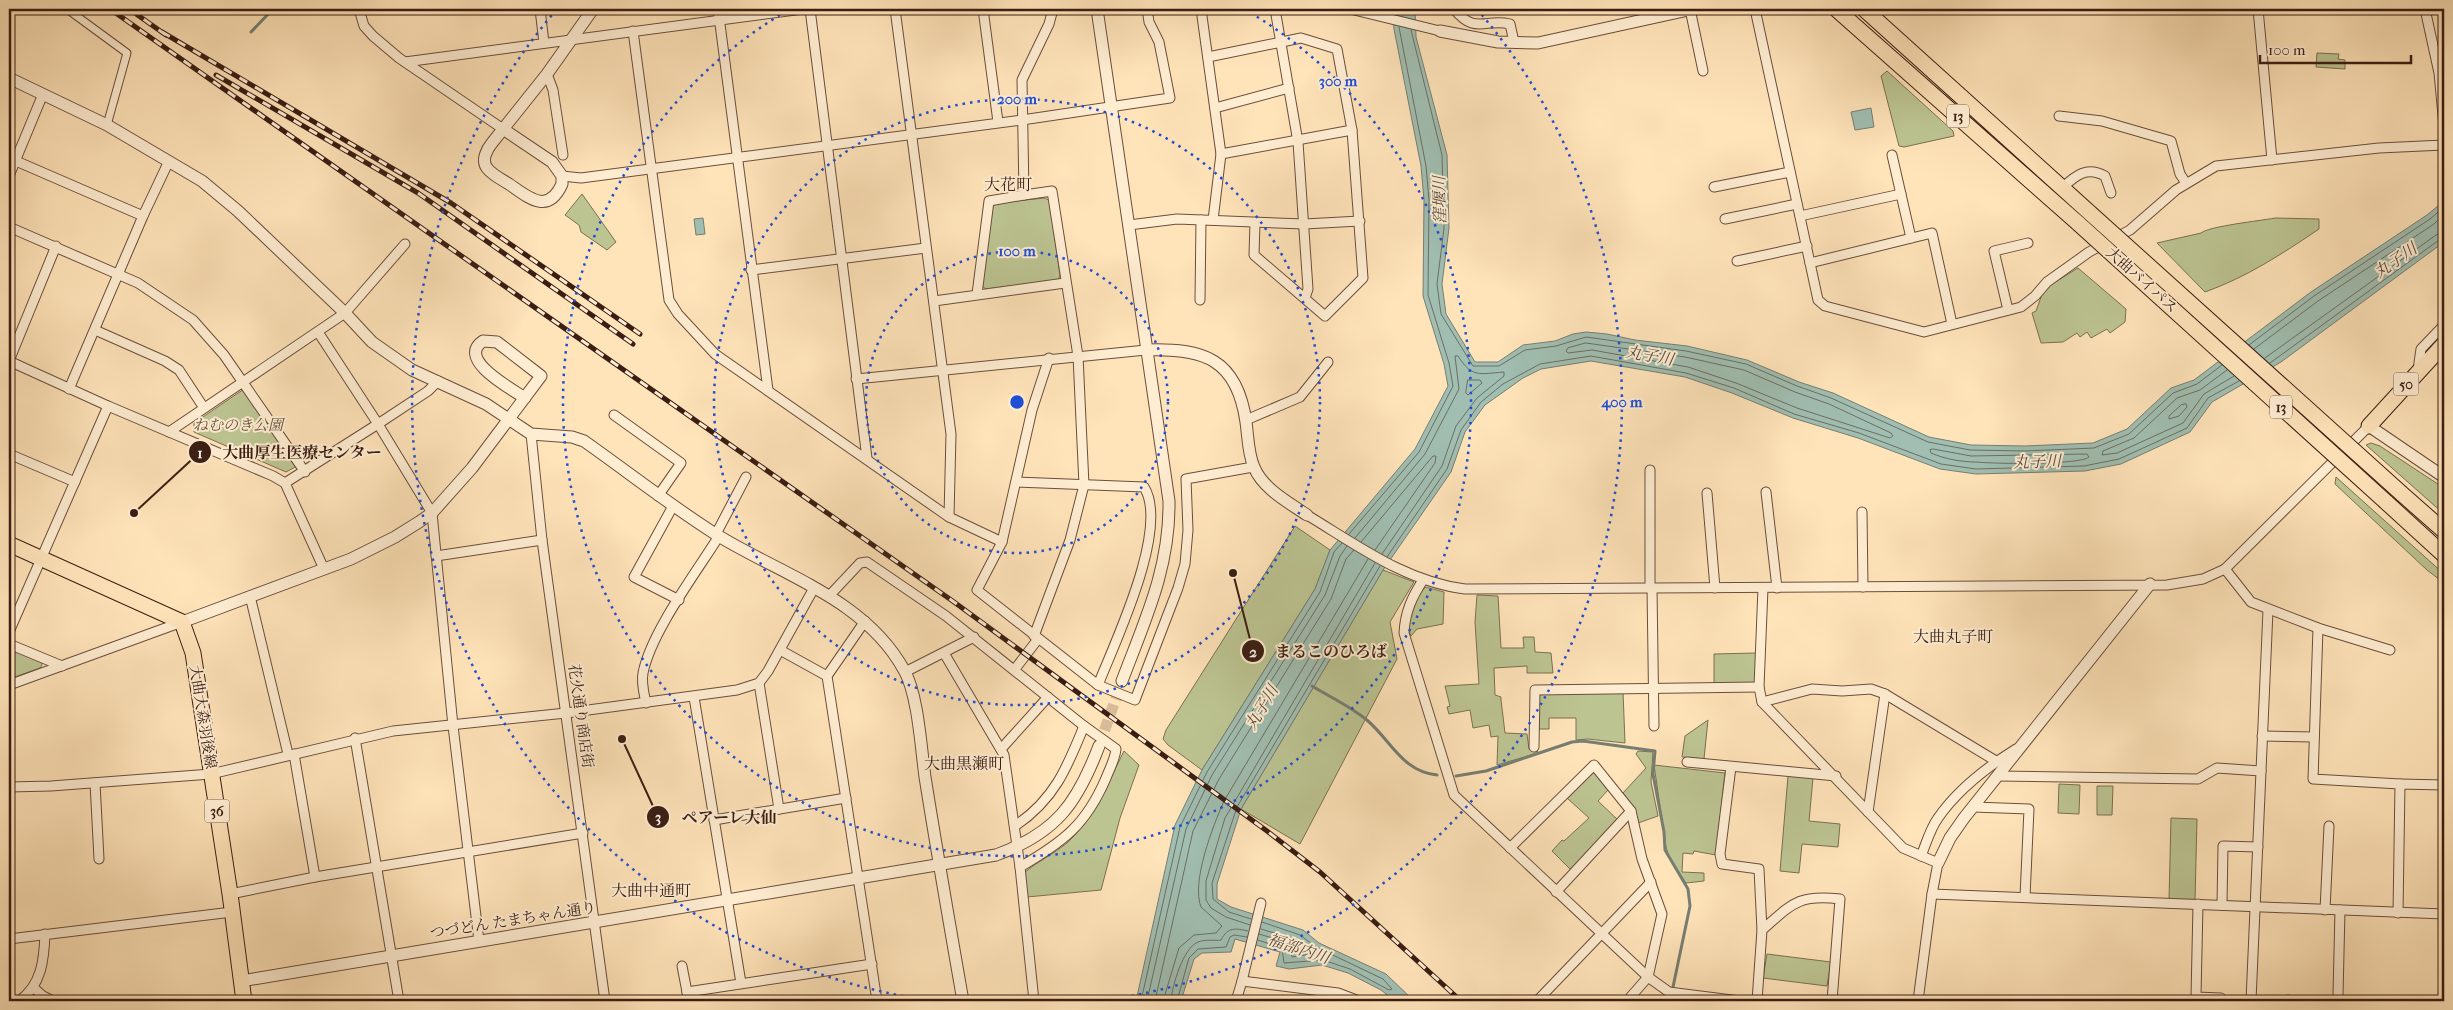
<svg xmlns="http://www.w3.org/2000/svg" width="2453" height="1010" font-family="'IM FELL French Canon','Noto Serif JP',serif">
<style>
.green{fill:#bcc492;stroke:#7b7052}
.water{fill:#a0beb1;stroke:#777e72}
.lines{fill:none;stroke-linecap:round;stroke-linejoin:round}
.shore{stroke:#6d6e62;stroke-width:1}
.stream{stroke:#777e72;stroke-width:3}
.tertiary-tunnel{stroke:#d8bb98;stroke-width:11;stroke-dasharray:11 5.5;stroke-linecap:butt}
.pedestrian-casing{stroke:#6b4e3c;stroke-width:9}
.minor-casing{stroke:#6b4e3c;stroke-width:11}
.tertiary-casing{stroke:#6b4e3c;stroke-width:13}
.primary-casing{stroke:#3a1d13;stroke-width:17}
.trunk-casing{stroke:#3a1d13;stroke-width:17}
.pedestrian{stroke:#ffedd2;stroke-width:7}
.minor{stroke:#ffedd2;stroke-width:9}
.tertiary{stroke:#ffedd2;stroke-width:11}
.primary{stroke:#ffe3b9;stroke-width:15}
.trunk{stroke:#ffe3b9;stroke-width:15}
.rail-casing{stroke:#3a1d13;stroke-width:5}
.rail{stroke:#ffedd2;stroke-width:3;stroke-dasharray:9;stroke-linecap:butt}
.trunk-bridge-casing{stroke:#3a1d13;stroke-width:17;stroke-linecap:butt}
.trunk-bridge{stroke:#ffe3b9;stroke-width:15}
.ring{fill:none;stroke:#1d4ed8;stroke-width:2.5;stroke-dasharray:2.5 5}
.labels{text-anchor:middle;stroke-width:4;stroke-linejoin:round;paint-order:stroke}
.shield{fill:#ffedd2;stroke:#755b4c;stroke-width:1}
.shield-label{font-size:14px;font-weight:bold;fill:#3a1d13}
.street-label{font-size:15px;fill:#3a1d13;stroke:#ffedd2}
.park-label{font-size:15px;font-style:italic;fill:#614f39;stroke:#ffedd2}
.neighbourhood-label{font-size:16px;fill:#3a1d13;stroke:#ffedd2}
.water-label{font-size:16px;font-style:italic;fill:#594d42;stroke:#ffedd2}
.centre{fill:#1d4ed8;stroke:#ffedd2;stroke-width:2.5}
.ring-label{font-size:15px;text-anchor:middle;font-weight:bold;fill:#1d4ed8;stroke:#ffedd2;stroke-width:4;stroke-linejoin:round;paint-order:stroke}
.leader{fill:none;stroke:#3a1d13;stroke-width:2}
.callout-dot{fill:#3a1d13;stroke:#ffedd2;stroke-width:2}
.mark-label{font-size:15px;text-anchor:middle;font-weight:bold;fill:#fff}
.callout-label{font-size:16px;text-anchor:middle;font-weight:bold;fill:#3a1d13;stroke:#ffedd2;stroke-width:4;stroke-linejoin:round;paint-order:stroke}
</style>
<rect width="100%" height="100%" fill="#ffe3b9"/>
<filter id="stains"><feTurbulence type="fractalNoise" baseFrequency=".004" numOctaves="4"/><feColorMatrix values="0 0 0 0 .2 0 0 0 0 .09 0 0 0 0 .02 0 0 0 .5 -.17"/></filter>
<radialGradient id="worn" r=".72"><stop offset=".6" stop-color="#630" stop-opacity="0"/><stop offset="1" stop-color="#630" stop-opacity=".3"/></radialGradient>
<g class="green">
<polygon points="2317,53 2339,54 2338,59 2345,60 2345,69 2316,67"/>
<polygon points="1887,71 1953,131 1954,136 1904,147 1899,146 1881,76"/>
<polygon points="582,194 616,242 607,250 581,232 579,225 565,215"/>
<polygon points="1045,198 1050,201 1060,276 1058,280 986,289 982,286 991,208 996,203"/>
<path d="M2275 218 2319 219V229C2282 254 2247 277 2205 292L2157 243 2201 233C2210 226 2259 221 2275 218Z"/>
<polygon points="2078,268 2126,309 2125,322 2110,333 2107,329 2091,338 2087,332 2080,337 2077,333 2063,342 2041,343 2032,313 2036,311 2044,289"/>
<polygon points="244,389 297,466 286,472 194,432 194,423"/>
<polygon points="2371,443 2380,446 2444,488 2444,514 2366,445"/>
<polygon points="2336,477 2444,574 2444,583 2427,570 2335,484"/>
<polygon points="1295,526 1330,550 1315,589 1202,770 1168,745 1163,739 1166,730"/>
<polygon points="1383,570 1414,582 1390,622 1397,659 1300,844 1241,809"/>
<path d="M1426 587 1444 592 1443 624 1417 629 1411 636C1404 622 1414 596 1426 587Z"/>
<polygon points="1477,595 1498,596 1501,648 1524,648 1523,637 1534,637 1535,652 1551,653 1553,673 1527,673 1527,666 1494,668 1495,695 1501,697 1501,700 1505,733 1527,734 1529,749 1536,749 1538,753 1497,765 1498,736 1491,737 1489,725 1473,728 1470,710 1449,714 1447,707 1450,706 1445,686 1479,684 1475,622"/>
<polygon points="12,649 41,661 42,665 40,668 9,679 9,651"/>
<polygon points="1756,653 1757,679 1754,683 1714,683 1714,654"/>
<polygon points="1623,691 1625,743 1588,739 1576,740 1576,718 1549,718 1549,729 1539,729 1538,699 1541,694"/>
<polygon points="1708,720 1704,759 1682,757 1685,736"/>
<path d="M1124 751 1139 765 1120 818 1101 890 1027 897 1025 872C1038 861 1054 854 1067 843 1094 818 1108 783 1124 751Z"/>
<polygon points="1638,751 1653,752 1651,782 1658,816 1638,823 1634,808 1623,793 1646,768 1636,754"/>
<polygon points="1654,765 1725,773 1716,855 1694,851 1693,854 1683,853 1682,872 1704,873 1704,881 1686,883 1669,857 1666,847"/>
<polygon points="1593,770 1608,790 1598,801 1619,821 1571,870 1552,851 1562,840 1564,841 1589,818 1567,798"/>
<polygon points="1788,776 1813,778 1809,821 1840,824 1838,847 1802,844 1799,873 1780,871"/>
<polygon points="2059,784 2080,785 2079,814 2058,813"/>
<polygon points="2097,786 2113,786 2112,815 2097,815"/>
<polygon points="2171,818 2197,819 2195,900 2169,900"/>
<polygon points="1767,954 1831,962 1827,986 1763,978"/>
</g>
<g class="water">
<polygon points="1392,9 1415,9 1416,37 1447,155 1449,228 1442,284 1446,314 1475,362 1498,362 1523,345 1555,341 1573,334 1586,332 1607,334 1635,340 1687,346 1747,360 1799,382 1833,393 1929,437 1971,445 2025,446 2093,443 2127,429 2171,388 2194,380 2311,292 2427,215 2444,201 2444,242 2281,362 2212,402 2190,432 2121,464 2085,471 1976,474 1940,469 1858,438 1793,418 1732,393 1685,377 1591,361 1541,369 1523,378 1485,405 1465,432 1451,472 1383,570 1241,809 1217,884 1217,899 1231,907 1303,930 1319,943 1386,974 1414,1001 1395,1001 1381,990 1348,973 1322,965 1289,969 1276,966 1280,952 1235,939 1231,952 1202,953 1194,959 1181,1001 1136,1001 1175,825 1202,770 1315,589 1330,550 1415,449 1448,386 1444,364 1423,296 1424,200 1421,166 1394,29"/>
<polygon points="1871,108 1874,127 1855,130 1851,112"/>
<polygon points="703,218 705,234 696,235 694,219"/>
</g>
<g class="lines">
<g class="shore">
<polyline points="1411,30 1442,155 1444,228 1437,284 1441,314 1473,366 1499,366 1525,350 1556,346 1586,337 1686,351 1746,364 1797,386 1831,398 1928,442 1970,450 2025,451 2094,448 2129,434 2173,393 2197,384 2222,365"/>
<polygon points="1586,343 1685,357 1744,370 1795,392 1829,404 1891,433 1893,436 1890,438 1797,408 1736,383 1688,367 1592,350 1568,353 1566,351 1568,348"/>
<polyline points="2249,345 2314,296 2430,219 2444,207"/>
<polyline points="2254,349 2318,301 2434,224 2444,214"/>
<polyline points="2265,358 2436,235 2444,232"/>
<polyline points="2270,363 2439,240 2444,239"/>
<polyline points="2227,370 2200,390 2177,398 2134,438 2103,451 2102,455 2117,453 2183,423 2204,394 2234,376"/>
<polygon points="1468,380 1480,380 1482,383 1468,395 1466,393"/>
<polygon points="2186,404 2187,407 2179,416 2169,419 2169,416 2181,405"/>
<path d="M1933 449 1971 456 2087 454 2089 457C2081 465 1993 464 1977 462 1961 462 1945 459 1931 453L1930 450Z"/>
<polyline points="1349,534 1419,452 1453,386 1449,363 1428,295 1429,200 1426,166 1399,27"/>
<path d="M1355 538 1425 454 1459 389 1455 356H1458C1472 378 1479 374 1504 372V376L1477 398 1456 426 1442 466 1382 554"/>
<polyline points="1361,542 1433,456 1436,456 1435,463 1375,550"/>
<polyline points="1387,557 1447,469 1461,430 1481,402 1503,384 1540,364 1591,356 1686,373 1734,388 1794,414 1859,433 1941,464 1976,469 2084,466 2119,459 2187,428 2208,398 2239,381"/>
<polyline points="1251,919 1229,912 1213,899 1212,883 1237,807 1380,566"/>
<polyline points="1250,925 1226,917 1211,908 1206,900 1206,881 1225,818 1375,563"/>
<polyline points="1259,934 1286,942 1290,947 1292,957 1311,954 1297,940 1261,929"/>
<polyline points="1258,940 1282,948 1284,963 1323,960 1350,969 1389,990 1392,989 1383,979 1316,947 1300,935 1262,922"/>
<polyline points="1141,1001 1180,827 1207,772 1320,592 1334,552 1342,543"/>
<polyline points="1147,1001 1186,829 1212,775 1325,595 1340,556 1347,546"/>
<polyline points="1155,1001 1193,831 1219,779 1331,599 1346,559 1354,550"/>
<path d="M1163 1001 1179 948 1194 935 1216 933 1222 926 1201 907C1191 882 1213 826 1224 801L1368 559"/>
<path d="M1171 1001C1172 986 1183 948 1198 942 1205 939 1214 941 1221 940 1228 927 1235 928 1248 931"/>
<polyline points="1177,1001 1189,958 1198,949 1226,947 1230,937 1234,935 1247,937"/>
</g>
<g class="stream">
<polyline points="251,32 273,9"/>
<path d="M1312 686C1330 697 1352 707 1368 721 1391 741 1403 772 1437 775"/>
<polyline points="1456,776 1486,771 1572,742 1583,741 1655,751 1653,774 1664,832 1665,850 1688,889 1690,906 1673,987"/>
<polyline points="1671,1000 1671,1001"/>
</g>
<polyline class="tertiary-tunnel" points="1099,746 1122,681"/>
<defs>
<polyline id="pedestrian" points="67,9 127,53 107,125"/>
<g id="minor">
<polyline points="359,9 364,26 373,36 399,58 503,129"/>
<polyline points="540,9 544,43"/>
<polyline points="718,9 768,390"/>
<polyline points="810,9 867,458"/>
<polyline points="895,9 951,434 949,517"/>
<polyline points="983,9 998,122"/>
<polyline points="1201,9 1221,154 1213,220"/>
<polyline points="1275,9 1298,142 1308,289 1305,298"/>
<polyline points="1350,9 1440,31"/>
<path d="M1454 9C1475 35 1485 18 1510 24L1514 42"/>
<polyline points="1690,9 1703,71"/>
<polyline points="1755,9 1818,300 1825,306 1924,332 2021,307 2035,296 2047,282 2089,252 2130,230 2176,190 2216,166 2379,148 2444,145"/>
<polyline points="2258,9 2272,160"/>
<polyline points="2425,9 2439,73 2444,126"/>
<polyline points="633,31 669,300 678,314 715,354 949,517 1002,542"/>
<polyline points="1208,57 1301,38 1337,49 1352,130 1363,278 1325,316 1254,255 1255,223"/>
<polyline points="405,62 803,9"/>
<polyline points="547,74 553,90 563,155"/>
<polyline points="1215,108 1289,88"/>
<polyline points="2059,116 2102,121 2171,141 2180,174 2186,183"/>
<polyline points="1221,154 1352,130"/>
<polyline points="1892,155 1911,238"/>
<polyline points="9,158 143,216"/>
<polyline points="9,176 43,94"/>
<polyline points="562,176 581,178 1022,120 1170,98 1159,42 1149,22 1147,9"/>
<polyline points="1714,187 1790,172"/>
<path d="M2062 188C2076 175 2087 166 2105 176L2111 193"/>
<polyline points="1024,195 1052,191 1078,356 1084,485 1070,540 1034,636"/>
<polyline points="1800,216 1901,194"/>
<polyline points="1725,219 1797,204"/>
<polyline points="1129,225 1177,219 1304,224 1360,221"/>
<polyline points="9,227 138,283 193,320 224,355 305,472"/>
<polyline points="1737,261 1807,246"/>
<polyline points="1810,263 1932,233 1952,324"/>
<polyline points="751,270 926,248"/>
<polyline points="977,294 989,201 1024,195 1022,80 1049,24 1053,9"/>
<polyline points="1200,300 1201,220"/>
<polyline points="934,301 1065,283"/>
<polyline points="2008,310 1994,251 2028,243"/>
<polyline points="95,330 165,361 179,370 204,408"/>
<polyline points="318,332 378,424 432,513 453,726 479,941"/>
<polyline points="1049,358 1032,410 1002,542 977,590 1098,685"/>
<polyline points="9,361 108,406 273,476 285,483 324,569"/>
<polyline points="9,361 56,246"/>
<polyline points="2418,370 2421,349 2444,325"/>
<polyline points="856,379 1146,350"/>
<polyline points="69,389 143,216 168,163"/>
<polyline points="614,415 681,463 658,496"/>
<polyline points="1246,420 1300,397 1328,362"/>
<polyline points="169,432 345,313 405,244"/>
<polyline points="531,434 542,540 605,1001"/>
<polyline points="9,454 75,482"/>
<path d="M1016 482 1144 487C1170 528 1115 642 1098 685L1135 700 1178 588 1185 564 1188 530 1186 479 1253 467"/>
<polyline points="285,483 378,424 428,391 438,381"/>
<polyline points="1766,492 1777,588"/>
<polyline points="1707,493 1715,588"/>
<polyline points="673,506 634,577 679,600"/>
<polyline points="1862,512 1863,587"/>
<path d="M1307 515C1357 545 1406 582 1465 589L2167 585 2203 579 2225 569 2369 426"/>
<polyline points="716,534 746,477"/>
<polyline points="436,556 542,540"/>
<polyline points="2225,569 2251,602 2318,628 2390,650"/>
<path d="M1423 580C1412 597 1405 612 1404 633L1454 795 1648 977 1669 992 1740 1001"/>
<polyline points="1650,588 1650,470"/>
<polyline points="1652,588 1654,726"/>
<polyline points="1763,588 1759,687 1762,702 1903,848 1938,863 1932,894 1918,1001"/>
<polyline points="250,596 288,754"/>
<polyline points="829,596 860,563 867,562 946,616 1084,726"/>
<polyline points="865,621 827,676 877,1001"/>
<polyline points="2318,628 2313,779 2400,784"/>
<polyline points="9,632 108,406"/>
<polyline points="9,644 62,666"/>
<polyline points="780,650 827,676"/>
<polyline points="944,653 1004,755 1020,867 1034,1001"/>
<polyline points="1015,669 1038,639"/>
<polyline points="905,672 974,637"/>
<polyline points="759,683 779,809"/>
<polyline points="9,685 182,622"/>
<polyline points="694,697 741,983"/>
<polyline points="1762,702 1812,689 1842,691 1871,689 1885,694 1996,761"/>
<path d="M646 703C644 693 641 683 643 673 651 632 696 573 719 536"/>
<polyline points="2262,736 2314,737"/>
<polyline points="355,738 399,1001"/>
<polyline points="1534,747 1535,690 1759,687"/>
<polyline points="1001,749 1048,697"/>
<polyline points="294,754 315,877"/>
<polyline points="1687,762 1836,776"/>
<polyline points="1731,767 1720,854 1722,864 1759,869 1762,930"/>
<polyline points="1998,776 2198,779 2217,768 2261,771"/>
<polyline points="95,783 99,859"/>
<polyline points="9,787 51,786 211,774 393,731 566,713 737,690 759,683 768,671 814,588"/>
<polyline points="1973,807 2029,809 2025,897"/>
<polyline points="1868,812 1885,694"/>
<polyline points="714,820 846,798"/>
<path d="M1015 826C1054 800 1067 768 1084 726L1116 749C1115 759 1110 768 1106 778 1086 825 1063 842 1020 867"/>
<polyline points="1510,848 1594,765 1631,811 1642,859 1662,914 1648,977 1627,1001"/>
<path d="M1921 856C1926 844 1930 829 1938 818 1958 789 1987 767 2016 749"/>
<polyline points="1556,892 1631,811"/>
<polyline points="230,894 315,877 583,833"/>
<polyline points="1932,894 2444,914"/>
<polyline points="2198,904 2196,997 2221,998 2221,1001"/>
<polyline points="2222,905 2223,846 2258,847"/>
<polyline points="2325,910 2329,826"/>
<polyline points="2398,913 2400,784 2444,785"/>
<polyline points="9,939 232,912"/>
<polyline points="682,966 687,992"/>
<polyline points="1242,981 1261,903"/>
<polyline points="34,988 43,996 53,1001"/>
<polyline points="2338,995 2340,910"/>
<path d="M19 1001C42 985 44 959 45 934"/>
<polyline points="688,1001 687,992 872,964"/>
<polyline points="1236,1001 1242,981 1338,993 1359,1001"/>
<polyline points="1537,1001 1651,882"/>
<path d="M1757 1001 1762 930C1792 904 1798 894 1840 899L1832 1001"/>
<polyline points="2251,1001 2268,610"/>
<polyline points="2288,1001 2288,1000"/>
</g>
<g id="tertiary">
<path d="M1097 9 1169 501C1170 568 1145 620 1122 681"/>
<polyline points="1440,31 1498,42 1538,43 1693,9"/>
<path d="M9 78 107 125 202 181 238 211 345 313 372 342 412 370 486 404 531 434 572 437 584 441C628 472 671 506 717 535 782 575 865 599 904 670 918 694 921 748 925 777 937 852 950 927 963 1001"/>
<path d="M503 129 552 162 562 176V184C548 215 529 198 509 184 503 180 492 175 487 168 481 160 487 149 492 143L547 74 593 9"/>
<path d="M1146 350C1204 348 1237 359 1246 422 1248 436 1248 454 1254 467 1263 489 1288 502 1307 515"/>
<polyline points="2369,426 2444,477"/>
<path d="M182 622 351 559 395 537 419 522 432 513 472 468 541 376 497 342 483 341C456 359 510 388 525 398"/>
<polyline points="1938,863 1950,838 1964,818 2150,584"/>
<path d="M241 981 996 855C1056 833 1077 804 1099 746"/>
</g>
<g id="primary">
<polyline points="2369,426 2444,344"/>
<polyline points="9,544 182,622 193,653 230,894 244,1001"/>
</g>
<g id="trunk">
<polyline points="1836,9 2079,224"/>
<polyline points="1864,9 2090,213"/>
<polyline points="2401,493 2444,531"/>
<polyline points="2386,502 2444,555"/>
</g>
</defs>
<use href="#pedestrian" class="pedestrian-casing"/>
<use href="#minor" class="minor-casing"/>
<use href="#tertiary" class="tertiary-casing"/>
<use href="#primary" class="primary-casing"/>
<use href="#trunk" class="trunk-casing"/>
<use href="#pedestrian" class="pedestrian"/>
<use href="#minor" class="minor"/>
<use href="#tertiary" class="tertiary"/>
<use href="#primary" class="primary"/>
<use href="#trunk" class="trunk"/>
<defs>
<g id="rail">
<polyline points="110,9 954,602 1267,831 1320,872 1461,1001"/>
<polyline points="129,9 166,35"/>
<polyline points="162,32 451,203 640,334"/>
<polyline points="216,75 418,193 633,344"/>
</g>
</defs>
<use href="#rail" class="rail-casing"/>
<use href="#rail" class="rail"/>
<defs>
<g id="trunk-bridge">
<polyline points="2090,213 2401,493"/>
<polyline points="2079,224 2386,502"/>
</g>
</defs>
<use href="#trunk-bridge" class="trunk-bridge-casing"/>
<use href="#trunk-bridge" class="trunk-bridge"/>
</g>
<g class="ring">
<circle cx="1017" cy="402" r="151"/>
<circle cx="1017" cy="402" r="303"/>
<path d="M1244 9A454 454 0 1 1 790 9"/>
<path d="M933 1001A605 605 0 0 1 557 9M1477 9A605 605 0 0 1 1101 1001"/>
</g>
<g class="labels">
<g class="shield">
<rect x="1947" y="104.5" width="22" height="23" rx="4"/>
<rect x="2393.5" y="372.5" width="25" height="23" rx="4"/>
<rect x="2270" y="395.5" width="22" height="23" rx="4"/>
<rect x="204.5" y="799.5" width="25" height="23" rx="4"/>
</g>
<g class="shield-label">
<text x="1958" y="121">13</text>
<text x="2406" y="389">50</text>
<text x="2281" y="412">13</text>
<text x="217" y="816">36</text>
</g>
<g class="street-label">
<text transform="translate(2142 280) rotate(42)" y="5">大曲バイパス</text>
<text transform="translate(581 716) rotate(82)" y="5">花火通り商店街</text>
<text transform="translate(203 717) rotate(81)" y="5">大曲大森羽後線</text>
<text transform="translate(513 920) rotate(-9)" y="5">つづどん たまちゃん通り</text>
</g>
<g class="park-label">
<text x="238" y="430">ねむのき公園</text>
</g>
<g class="neighbourhood-label">
<text x="1008" y="190">大花町</text>
<text x="1953" y="642">大曲丸子町</text>
<text x="964" y="769">大曲黒瀬町</text>
<text x="651" y="896">大曲中通町</text>
</g>
<g class="water-label">
<text transform="translate(1439 200) rotate(-91)" y="6">窪堰川</text>
<text transform="translate(2395 260) rotate(-35)" y="6">丸子川</text>
<text transform="translate(1650 355) rotate(10)" y="6">丸子川</text>
<text transform="translate(2037 461) rotate(-2)" y="6">丸子川</text>
<text transform="translate(1261 707) rotate(-59)" y="6">丸子川</text>
<text transform="translate(1299 948) rotate(18)" y="6">福部内川</text>
</g>
</g>
<circle cx="1017" cy="402" r="8" class="centre"/>
<g class="ring-label">
<text x="1338" y="86">300 m</text>
<text x="1017" y="104">200 m</text>
<text x="1017" y="256">100 m</text>
<text x="1622" y="407">400 m</text>
</g>
<path class="leader" d="M134 513L200 452M1233 573L1253 651M622 739L658 817"/>
<g class="callout-dot">
<circle cx="134" cy="513" r="5"/>
<circle cx="1233" cy="573" r="5"/>
<circle cx="622" cy="739" r="5"/>
<circle cx="200" cy="452" r="12"/>
<circle cx="1253" cy="651" r="12"/>
<circle cx="658" cy="817" r="12"/>
</g>
<g class="mark-label">
<text x="200" y="458">1</text>
<text x="1253" y="657">2</text>
<text x="658" y="822">3</text>
</g>
<g class="callout-label">
<text x="302" y="458">大曲厚生医療センター</text>
<text x="1331" y="657">まるこのひろば</text>
<text x="729" y="823">ペアーレ大仙</text>
</g>
<rect width="2453" height="1010" fill="none" stroke="#ffe3b9" stroke-width="30"/>
<rect x="10" y="10" width="2433" height="990" fill="none" stroke="#3a1d13" stroke-width="2.5"/>
<rect x="15" y="15" width="2423" height="980" fill="none" stroke="#3a1d13"/>
<path d="M2260 55v8h151v-8" fill="none" stroke="#3a1d13" stroke-width="2.5"/>
<text x="2268" y="55" font-size="15" fill="#3a1d13" stroke="#ffedd2" stroke-width="4" paint-order="stroke">100 m</text>
<rect width="100%" height="100%" filter="url(#stains)"/>
<rect width="100%" height="100%" fill="url(#worn)"/>
</svg>
